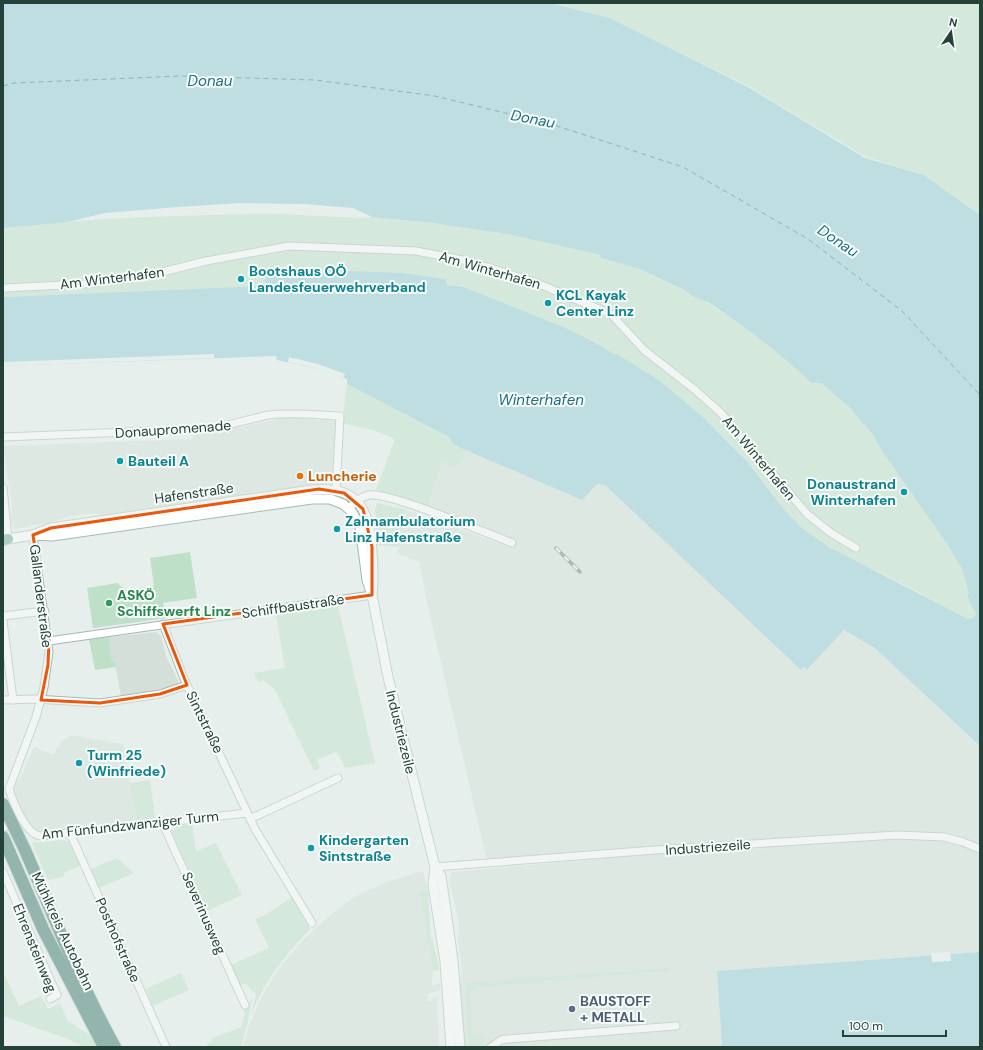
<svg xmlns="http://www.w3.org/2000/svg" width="983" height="1050" font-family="'DM Sans',sans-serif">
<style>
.built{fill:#d4dfda}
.green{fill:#bfe0c8}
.water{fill:#8ec9d4}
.pier{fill:#e6efeb}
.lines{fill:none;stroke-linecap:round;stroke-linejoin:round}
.ferry{stroke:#1c6f80;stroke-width:1;stroke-dasharray:5 4;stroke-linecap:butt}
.street-casing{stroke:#a8b8b2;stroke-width:9}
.secondary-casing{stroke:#a4bbb3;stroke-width:11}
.primary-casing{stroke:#c2cac8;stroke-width:12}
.highway-casing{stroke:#c2cac8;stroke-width:14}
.street{stroke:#fff;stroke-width:7}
.secondary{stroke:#fff;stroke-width:9}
.primary{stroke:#6aa596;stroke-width:10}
.highway{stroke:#2f6f62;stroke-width:12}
.rail-casing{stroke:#5f7d75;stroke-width:3.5}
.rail{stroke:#f7fbf9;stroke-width:2;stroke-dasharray:6;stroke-linecap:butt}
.highway-bridge-casing{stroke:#c2cac8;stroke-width:14;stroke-linecap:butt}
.highway-bridge{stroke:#2f6f62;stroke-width:12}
.marked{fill:none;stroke:#e8590c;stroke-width:3;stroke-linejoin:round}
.culture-dot{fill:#0f9aa8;stroke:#f7fbf9;stroke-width:1.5}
.food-dot{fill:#e8710a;stroke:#f7fbf9;stroke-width:1.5}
.leisure-dot{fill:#2e9e5b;stroke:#f7fbf9;stroke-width:1.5}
.service-dot{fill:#5c6f8a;stroke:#f7fbf9;stroke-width:1.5}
.labels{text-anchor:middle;stroke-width:4;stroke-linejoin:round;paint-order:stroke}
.street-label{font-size:14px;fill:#24423a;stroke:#f7fbf9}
.culture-label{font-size:14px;font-weight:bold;fill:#0d838f;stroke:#f7fbf9;text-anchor:start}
.food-label{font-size:14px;font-weight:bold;fill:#c56008;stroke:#f7fbf9;text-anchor:start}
.leisure-label{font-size:14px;font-weight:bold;fill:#27864d;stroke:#f7fbf9;text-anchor:start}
.service-label{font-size:14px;font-weight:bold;fill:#4e5e75;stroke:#f7fbf9;text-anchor:start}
.water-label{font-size:15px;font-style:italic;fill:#1c6f80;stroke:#f7fbf9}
</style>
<rect width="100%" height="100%" fill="#e6efeb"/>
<g class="built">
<polygon points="282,418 300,418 335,421 334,482 101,515 91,513 67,517 52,522 15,529 11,522 12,504 3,446 193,439 193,433 223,431"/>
<polygon points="467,450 582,500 597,484 605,485 801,670 804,667 808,670 844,630 875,647 980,746 980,846 951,835 914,831 487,861 429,611 419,562 397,553 399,547 395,536 404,509 512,548 515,540 427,508 443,461 453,467 462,462"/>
<polygon points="156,632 161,636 166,656 178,680 178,683 171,687 121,697 115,662 112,660 109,637"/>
<polygon points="71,735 123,744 137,822 39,833 28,825 14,796 12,790 13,786 20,779 34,747 53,755 62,741"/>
<polygon points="928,839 955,843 980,853 980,952 717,971 722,1047 463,1047 459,987 462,970 458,940 459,921 449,880 452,872 652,854 693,853 889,840"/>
<polygon points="423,871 428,891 420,893 433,972 431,986 440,983 440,990 428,994 427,1000 432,1002 432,998 437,997 439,1047 243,1047 248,1028 263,994 281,966 304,939 334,912 354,897 387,882"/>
</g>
<g class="green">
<polygon points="554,3 980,3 980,214 924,175 866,157 748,86 610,18"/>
<path d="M281 214 360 218 372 217C447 224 521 233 593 253L600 255 601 258 640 269 705 301 747 329 821 383 848 406 874 436 880 448 947 544 962 569 969 593 967 596 976 611 975 616 970 619 966 618C940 605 915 590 889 577 859 562 827 549 801 528 779 509 766 481 746 460 708 418 665 384 617 354L616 355 595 343V341L568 329 464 287 447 285 446 279 403 273 274 268 271 269 264 283 259 286 3 297V228C95 217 188 215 281 214Z"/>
<polygon points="347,384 449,437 452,443 467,450 462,462 453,467 442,462 427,508 376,490 395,439 376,431 342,423"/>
<polygon points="378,503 404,509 395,536 399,547 377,545 375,508"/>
<polygon points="190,552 197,598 163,603 167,618 93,628 87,588 117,583 126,590 154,586 150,558"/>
<polygon points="338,606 375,763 345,768 337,751 317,760 320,768 314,771 274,688 263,680 258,682 254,673 285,668 276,615"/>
<polygon points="109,637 112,660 115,662 116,667 95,670 89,639"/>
<polygon points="150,780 155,818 137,822 130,783"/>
<polygon points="192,824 196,851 216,843 242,895 207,911 171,831 175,827"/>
<polygon points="63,840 69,842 80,866 65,872 63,877 48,880 32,843"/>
<polygon points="117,858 134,873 99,888 91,869"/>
<path d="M428 891 431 940H433C434 950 438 960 439 970L433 971 420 893Z"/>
<path d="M292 897 310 929C285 955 264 981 251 1015L256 994 245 983 240 985 231 965 269 948 255 919 265 915Z"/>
<polygon points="668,968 668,971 475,987 475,990 470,990 473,1035 483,1034 484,1043 477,1047 469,1047 465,983"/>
<polygon points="3,972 19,1006 41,996 48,1009 60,1004 68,1021 90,1035 94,1043 101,1047 84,1047 68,1039 3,1016"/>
<polygon points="181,973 189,990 153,1006 146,989"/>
<polygon points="252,997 248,1021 241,1047 208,1047 207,1044 212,1042 211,1039 241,1027 245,1014 243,1008 248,1005"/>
</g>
<g class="water">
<path d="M3 3H551L610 18 748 87 865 158 924 175 979 214 980 746 875 648 844 630 807 670 804 667 801 670 605 485 597 484 582 500 459 447 452 443 449 437 347 384V379L319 369 277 360 276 356 3 366V297L259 286 264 283 270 271 274 268 403 273 446 279 447 285 464 287 568 329 595 342V343L616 355 617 354 660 381 705 419 747 461 785 511 803 529 829 547 968 619 973 618 976 614 967 596 969 593 962 569 947 544 880 448 874 436 848 406 821 383H812C785 358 758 336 728 316 721 311 713 304 705 301 697 298 691 296 684 290L640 269 601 258 600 255 593 253 508 234 433 223 372 217 353 208 305 204 240 203 177 207 105 213 67 222 3 228Z"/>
<polygon points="980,952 980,1047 722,1047 717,971"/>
</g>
<g class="pier">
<polygon points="214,354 214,358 3,366 3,362"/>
<polygon points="289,357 318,364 345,374 343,378 319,369 288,362"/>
<polygon points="950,952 951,961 932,962 931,953"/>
</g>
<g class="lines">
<polyline class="ferry" points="3,86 14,83 181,76 315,80 435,96 551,124 683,167 808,239 902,311 980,395"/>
<defs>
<g id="street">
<polyline points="3,288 84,284 146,276 206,261 289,246 416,251 468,261 534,282 611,314 644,350 694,389 721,413 807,514 831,533 856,548"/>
<path d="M3 437 205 429C227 427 247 419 269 415 292 412 316 415 340 416L336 490"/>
<polyline points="3,488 8,539"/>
<path d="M348 509C354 503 360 497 369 495 389 492 487 533 512 543"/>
<path d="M33 535 49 652 44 687 36 717 9 789C13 802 27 837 42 836L247 813"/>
<polyline points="3,616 45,611"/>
<polyline points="3,621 13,700"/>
<polyline points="163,624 185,681 255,829 312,923"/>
<polyline points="49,641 372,595"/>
<polyline points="3,700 35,699 100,703 160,694 187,685"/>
<polyline points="250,819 338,778"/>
<polyline points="162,822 245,1005"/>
<polyline points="3,828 15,820"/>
<polyline points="70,833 166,1047"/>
<polyline points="435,867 655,850 897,835 944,837 963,842 980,849"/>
<polyline points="3,872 57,995 50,999"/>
<polyline points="491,1047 501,1040 507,1039 676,1026"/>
</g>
<g id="secondary">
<polyline points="33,535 52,536 312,499 330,499 343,504 352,512 360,526 367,580 372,595 388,677 435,867 441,876 453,961 460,1047"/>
<path d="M8 539 33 535 51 528 312 490C358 485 370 510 372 551 373 565 374 579 372 594"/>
<polyline points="435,867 433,885 445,961 451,1047"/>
</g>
<polyline id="primary" points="3,540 8,539"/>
<g id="highway">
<polyline points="3,837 43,929 104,1047"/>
<path d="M25 850C54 917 80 984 115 1047"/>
</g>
</defs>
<use href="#street" class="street-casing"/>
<use href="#secondary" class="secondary-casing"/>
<use href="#primary" class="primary-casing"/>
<use href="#highway" class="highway-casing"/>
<use href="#street" class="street"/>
<use href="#secondary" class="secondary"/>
<use href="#primary" class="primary"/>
<use href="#highway" class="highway"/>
<defs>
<polyline id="rail" points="556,548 580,572"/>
</defs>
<use href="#rail" class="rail-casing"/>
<use href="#rail" class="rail"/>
<defs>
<polyline id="highway-bridge" points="3,804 25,850"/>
</defs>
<use href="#highway-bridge" class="highway-bridge-casing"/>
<use href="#highway-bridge" class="highway-bridge"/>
</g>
<path d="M0 0H983V1050H0ZM319 489 344 493 363 509 372 547V595L163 624 187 685 160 694 100 703 41 700 48 665 49 641 33 535 51 528Z" fill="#e6efeb" fill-opacity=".55" fill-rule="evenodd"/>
<path class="marked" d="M319 489 344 493 363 509 372 547V595L163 624 187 685 160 694 100 703 41 700 48 665 49 641 33 535 51 528Z"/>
<g class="culture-dot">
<circle cx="241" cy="279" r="4"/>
<circle cx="548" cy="303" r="4"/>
<circle cx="120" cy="461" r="4"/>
<circle cx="904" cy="492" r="4"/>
<circle cx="337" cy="529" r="4"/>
<circle cx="79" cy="763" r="4"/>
<circle cx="311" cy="848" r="4"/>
</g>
<circle class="food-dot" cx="300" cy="476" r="4"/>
<circle class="leisure-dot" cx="109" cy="603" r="4"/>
<circle class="service-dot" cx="572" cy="1009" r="4"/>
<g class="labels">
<g class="street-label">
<text transform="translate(490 270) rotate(16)" y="5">Am Winterhafen</text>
<text transform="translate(112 278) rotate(-7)" y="5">Am Winterhafen</text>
<text transform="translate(173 429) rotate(-4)" y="5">Donaupromenade</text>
<text transform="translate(759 458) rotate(50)" y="5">Am Winterhafen</text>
<text transform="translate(194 493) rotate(-8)" y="5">Hafenstraße</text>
<text transform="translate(41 596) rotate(83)" y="5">Gallanderstraße</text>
<text transform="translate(293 606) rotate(-8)" y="5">Schiffbaustraße</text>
<text transform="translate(205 722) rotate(64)" y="5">Sintstraße</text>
<text transform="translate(401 732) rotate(76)" y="5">Industriezeile</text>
<text transform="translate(130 825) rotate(-6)" y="5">Am Fünfundzwanziger Turm</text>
<text transform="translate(708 847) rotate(-4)" y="5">Industriezeile</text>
<text transform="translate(204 913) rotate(66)" y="5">Severinusweg</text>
<text transform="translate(63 931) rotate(65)" y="5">Mühlkreis Autobahn</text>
<text transform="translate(118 940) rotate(66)" y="5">Posthofstraße</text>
<text transform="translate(35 948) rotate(68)" y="5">Ehrensteinweg</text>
</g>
<g class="culture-label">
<text x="249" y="276">Bootshaus OÖ<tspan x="249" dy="16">Landesfeuerwehrverband</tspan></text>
<text x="556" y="300">KCL Kayak<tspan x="556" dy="16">Center Linz</tspan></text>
<text x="128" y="466">Bauteil A</text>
<text x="896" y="489" text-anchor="end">Donaustrand<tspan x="896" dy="16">Winterhafen</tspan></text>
<text x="345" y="526">Zahnambulatorium<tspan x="345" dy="16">Linz Hafenstraße</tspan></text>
<text x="87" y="760">Turm 25<tspan x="87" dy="16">(Winfriede)</tspan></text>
<text x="319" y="845">Kindergarten<tspan x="319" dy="16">Sintstraße</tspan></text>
</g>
<g class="food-label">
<text x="308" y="481">Luncherie</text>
</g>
<g class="leisure-label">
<text x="117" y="600">ASKÖ<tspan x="117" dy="16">Schiffswerft Linz</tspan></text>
</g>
<g class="service-label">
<text x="580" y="1006">BAUSTOFF<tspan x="580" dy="16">+ METALL</tspan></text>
</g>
<g class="water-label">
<text x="210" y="86">Donau</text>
<text transform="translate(533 119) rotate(11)" y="5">Donau</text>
<text transform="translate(838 241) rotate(34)" y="5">Donau</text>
<text x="541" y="405">Winterhafen</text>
</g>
</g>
<rect width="983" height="1050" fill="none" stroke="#24423a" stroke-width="8"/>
<g transform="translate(951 32) rotate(13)" stroke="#f7fbf9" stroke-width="3" paint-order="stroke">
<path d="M0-3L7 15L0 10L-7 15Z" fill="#24423a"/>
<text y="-6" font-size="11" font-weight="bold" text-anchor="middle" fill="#24423a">N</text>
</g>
<path d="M843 1030v6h103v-6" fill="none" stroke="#24423a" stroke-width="2"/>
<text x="849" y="1030" font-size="12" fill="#24423a" stroke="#f7fbf9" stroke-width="3" paint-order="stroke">100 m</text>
</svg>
